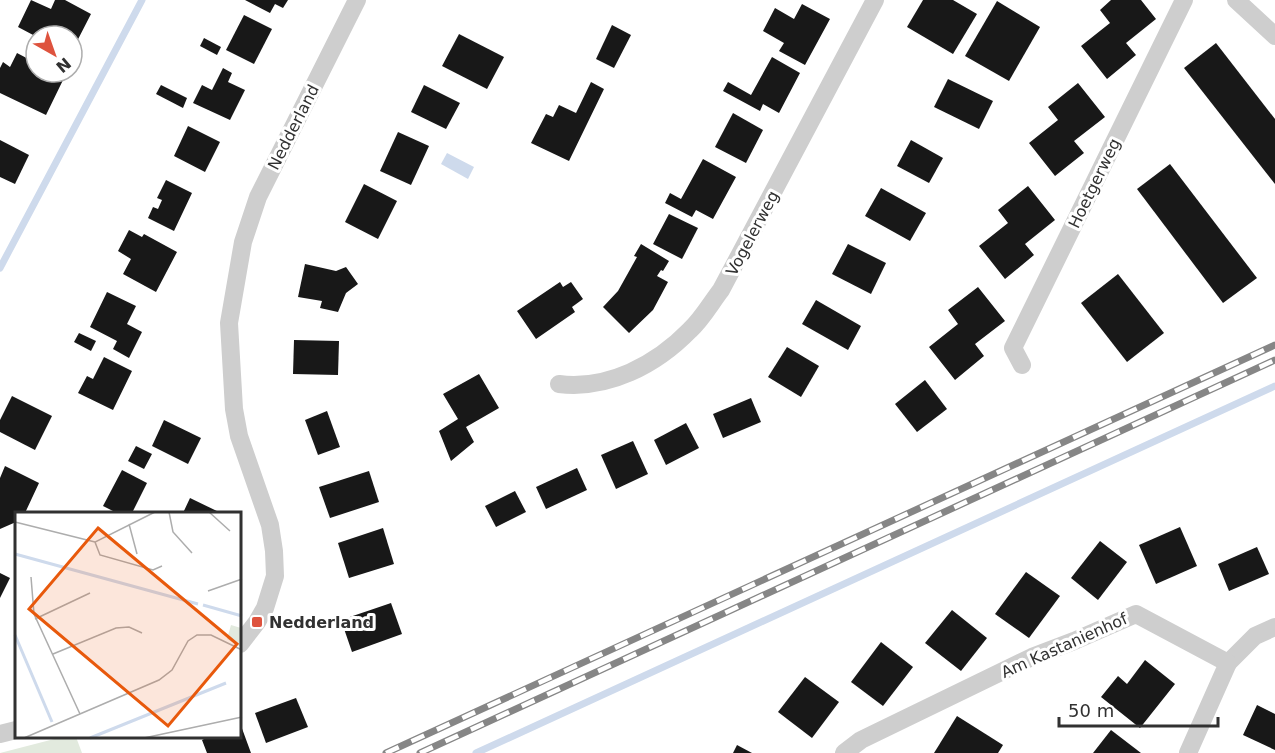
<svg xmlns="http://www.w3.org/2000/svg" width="1275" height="753" font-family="'DejaVu Sans',sans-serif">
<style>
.green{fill:#e2eade}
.water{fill:#cedaec}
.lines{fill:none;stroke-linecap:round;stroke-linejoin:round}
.stream{stroke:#cedaec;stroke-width:7}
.building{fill:#181818}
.minor{stroke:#cecece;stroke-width:18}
.rail-casing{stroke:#868686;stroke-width:7}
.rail{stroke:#fff;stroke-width:4.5;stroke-dasharray:14;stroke-linecap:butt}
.poi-dot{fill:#de533e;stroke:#fff;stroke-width:2}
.labels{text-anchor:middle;stroke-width:6;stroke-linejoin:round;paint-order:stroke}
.street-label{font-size:16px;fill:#313131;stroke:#fff}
.poi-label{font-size:16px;font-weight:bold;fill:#313131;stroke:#fff;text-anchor:start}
.inset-river{fill:none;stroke:#cedaec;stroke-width:3}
.inset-road{fill:none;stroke:#adadad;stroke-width:1.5}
.view{fill:#e8590c;fill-opacity:0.15;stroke:#e8590c;stroke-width:3}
.inset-edge{fill:none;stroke:#313131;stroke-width:3}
</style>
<rect width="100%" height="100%" fill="#fff"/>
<polygon class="green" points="76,737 82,753 0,753 62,737"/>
<polygon class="water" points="447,153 474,167 468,179 441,164"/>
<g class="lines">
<g class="stream">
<polyline points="0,268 142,0"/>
<polyline points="476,753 1275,386"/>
</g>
</g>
<g class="building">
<polygon points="31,0 51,9 55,0 65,0 91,14 72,51 72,36 35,36 18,27"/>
<polygon points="245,0 288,0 283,8 275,4 270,13"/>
<polygon points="923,0 953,0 977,14 953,54 907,27"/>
<polygon points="1111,0 1141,0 1156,19 1126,43 1136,55 1107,79 1081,46 1110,23 1100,10"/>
<polygon points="997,1 1040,27 1009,81 965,56"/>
<polygon points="802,4 830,19 805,65 779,51 784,43 763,31 775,8 794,19"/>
<polygon points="244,15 272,29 254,64 226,50"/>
<polygon points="612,25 631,35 614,68 596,59"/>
<polygon points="459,34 504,57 487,89 442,66"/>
<polygon points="204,38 221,47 217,55 200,46"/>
<polygon points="1216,43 1275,119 1275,184 1184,68"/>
<polygon points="17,53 36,63 36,72 52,72 64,78 46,115 0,93 0,68 3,62 10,67"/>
<polygon points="772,57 800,73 779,113 763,104 760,111 723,91 728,82 751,95"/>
<polygon points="223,68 232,73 228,82 245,90 230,120 193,103 202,85 212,90"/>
<polygon points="948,79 993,101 979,129 934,107"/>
<polygon points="591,82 604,89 569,161 531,143 546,114 553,117 559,105 576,113"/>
<polygon points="1078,83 1105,117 1074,141 1084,153 1055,176 1029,143 1058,120 1048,107"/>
<polygon points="161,85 187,98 183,108 156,94"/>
<polygon points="424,85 460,103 446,129 411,112"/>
<polygon points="733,113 763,130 746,163 715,147"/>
<polygon points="188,126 220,142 205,172 174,156"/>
<polygon points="398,132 429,146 411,185 380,171"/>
<polygon points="0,140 29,155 15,184 0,177"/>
<polygon points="911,140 943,158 929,183 897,166"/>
<polygon points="703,159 736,177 713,219 696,210 692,217 665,203 670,193 681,199"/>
<polygon points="1170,164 1257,278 1223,303 1137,189"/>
<polygon points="166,180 192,193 174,231 148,218 153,207 158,209 162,200 157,198"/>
<polygon points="364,184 397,201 378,239 345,222"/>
<polygon points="1028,186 1055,220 1025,244 1034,255 1005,279 979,246 1008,223 998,210"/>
<polygon points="881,188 926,213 910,241 865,216"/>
<polygon points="669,214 698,228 682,259 653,244"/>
<polygon points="129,230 142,237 144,234 177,252 156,292 123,274 131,259 118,251"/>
<polygon points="641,244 669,261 663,271 661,270 657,276 668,282 653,310 629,333 603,307 618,291 637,257 634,256"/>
<polygon points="848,244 886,263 871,294 832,274"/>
<polygon points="305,264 336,271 346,267 358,284 346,293 338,312 320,308 322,301 298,297"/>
<polygon points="1118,274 1164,333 1127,362 1081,303"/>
<polygon points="560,282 563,287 571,282 583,299 572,307 575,312 536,339 517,311"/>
<polygon points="978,287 1005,321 975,344 984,356 955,380 929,347 958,324 948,310"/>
<polygon points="107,292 136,306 127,324 142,332 129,358 113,349 117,341 90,327"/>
<polygon points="816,300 861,326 848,350 802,324"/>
<polygon points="79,333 96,341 91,351 74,342"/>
<polygon points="294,340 339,341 338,375 293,374"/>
<polygon points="787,347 819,366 801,397 768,377"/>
<polygon points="104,357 132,371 113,410 78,393 87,376 93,379"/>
<polygon points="479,374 499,408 466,427 474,442 451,461 439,431 458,419 443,394"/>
<polygon points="925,380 947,409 917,432 895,404"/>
<polygon points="12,396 52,416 35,450 0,432 0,420"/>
<polygon points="751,398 761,422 723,438 713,414"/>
<polygon points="327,411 340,447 318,455 305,420"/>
<polygon points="164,420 201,438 188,464 152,446"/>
<polygon points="686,423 699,448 666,465 654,440"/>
<polygon points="633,441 648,474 616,489 601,455"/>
<polygon points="136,446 152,454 144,469 128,461"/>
<polygon points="5,466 39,483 25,513 16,513 16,522 0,529 0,478"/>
<polygon points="577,468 587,490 546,509 536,487"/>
<polygon points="122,470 147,483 132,513 117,513 103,506"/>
<polygon points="369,471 379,502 330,518 319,487"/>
<polygon points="515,491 526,512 496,527 485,506"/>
<polygon points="190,498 221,513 183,513"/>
<polygon points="1180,527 1197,566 1156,584 1139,545"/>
<polygon points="383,528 394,564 349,578 338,543"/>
<polygon points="1100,541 1127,562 1098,600 1071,578"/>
<polygon points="1257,547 1269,574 1229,591 1218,564"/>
<polygon points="1026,572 1060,596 1029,638 995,614"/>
<polygon points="0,573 10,578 0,598"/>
<polygon points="391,603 402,634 352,652 341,620"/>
<polygon points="952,610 987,638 961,671 925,643"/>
<polygon points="881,642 913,667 883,706 851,682"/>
<polygon points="1145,660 1175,684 1140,728 1101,697 1118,676 1127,684"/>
<polygon points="805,677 839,702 812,738 778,712"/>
<polygon points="296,698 308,727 266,743 255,713"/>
<polygon points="1257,705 1275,714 1275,750 1243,735"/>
<polygon points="957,716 1003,745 998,753 934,753"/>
<polygon points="240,723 251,753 207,753 202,740 210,736 240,736"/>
<polygon points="1111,730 1141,753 1093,753"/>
<polygon points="737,745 752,753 733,753"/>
</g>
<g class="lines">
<g class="minor">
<polyline points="1236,0 1275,36"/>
<polyline points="1022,365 1013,348 1184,0"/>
<path d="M559 384C608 390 656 365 690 330 702 319 711 303 721 290L875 0"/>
<polyline points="240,644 257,622 265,608 275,576 274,551 270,525 239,436 234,409 229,323 243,242 258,197 357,0"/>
<polyline points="1228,663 1255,636 1275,627"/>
<polyline points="0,734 16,730"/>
<polyline points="844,753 861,740 1032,657 1074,641 1136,614 1228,663 1188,753"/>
</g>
<defs>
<g id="rail">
<polyline points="386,753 1275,345"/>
<polyline points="420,753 1275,360"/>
</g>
</defs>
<use href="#rail" class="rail-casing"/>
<use href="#rail" class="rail"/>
</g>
<rect class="poi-dot" x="251" y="616" width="12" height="12" rx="3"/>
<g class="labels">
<g class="street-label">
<text transform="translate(293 127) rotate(-63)" y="6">Nedderland</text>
<text transform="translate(1094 183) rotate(-64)" y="6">Hoetgerweg</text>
<text transform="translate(752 233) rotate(-62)" y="6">Vogelerweg</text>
<text transform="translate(1064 645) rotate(-24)" y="6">Am Kastanienhof</text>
</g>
<g class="poi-label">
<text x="269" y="628">Nedderland</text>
</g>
</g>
<g transform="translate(15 512)">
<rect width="226" height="226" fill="#fff"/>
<path d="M216 113 226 116V135L212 127Z" fill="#e2eade"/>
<path class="inset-river" d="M0 42 183 92M188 93 227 104M0 123 37 210M75 226 211 171"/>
<path class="inset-road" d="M140 0 80 30 85 43 138 58 147 54M154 0 158 20 177 41M194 0 215 19M0 10 80 30M114 12 122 42M16 65 19 102 65 202M193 79 227 67M20 107 75 81M38 142 101 116 114 115 127 121M9 226 144 168 157 158 173 129 182 123H196L227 138M129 226 227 205"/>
<path class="view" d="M83 16 222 132 153 214 14 97Z"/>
<rect width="226" height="226" class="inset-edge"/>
</g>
<g transform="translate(54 54) rotate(140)"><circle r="28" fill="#ffffff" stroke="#adadad" stroke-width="1.5"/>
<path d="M0-4.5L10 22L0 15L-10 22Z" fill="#de533e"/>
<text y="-9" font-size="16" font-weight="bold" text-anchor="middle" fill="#313131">N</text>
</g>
<path d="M1059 717v9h159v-9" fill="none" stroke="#313131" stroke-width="3"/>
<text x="1068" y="717" font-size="18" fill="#313131" stroke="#ffffff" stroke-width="4.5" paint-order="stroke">50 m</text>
</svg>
